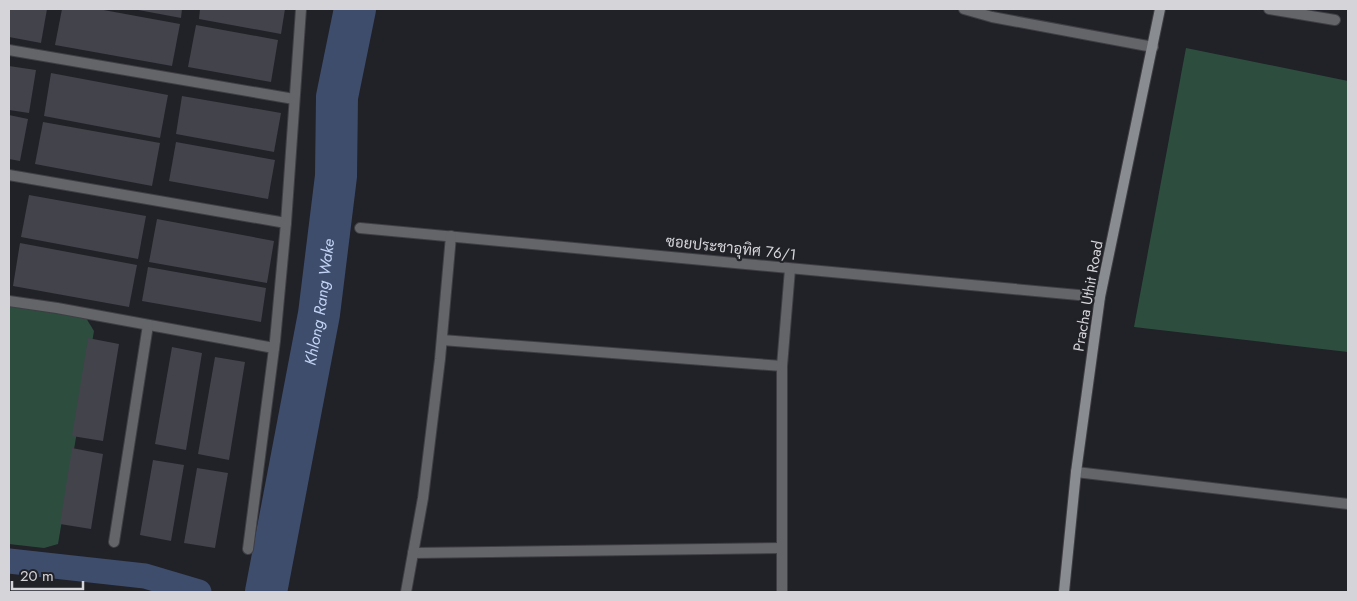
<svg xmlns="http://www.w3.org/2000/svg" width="1357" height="601" font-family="Jost,Sarabun,sans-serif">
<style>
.green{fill:#2d4e3e}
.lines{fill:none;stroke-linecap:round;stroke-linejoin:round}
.canal{stroke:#3e4d6c;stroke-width:25}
.river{stroke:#3e4d6c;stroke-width:42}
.building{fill:#42434b}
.service-casing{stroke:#3e3e44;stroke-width:12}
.minor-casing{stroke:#3e3e44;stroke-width:12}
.secondary-casing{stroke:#3e3e44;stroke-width:12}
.service{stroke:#636569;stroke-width:10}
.minor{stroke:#636569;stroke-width:10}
.secondary{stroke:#898c91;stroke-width:10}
.labels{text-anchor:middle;stroke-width:4.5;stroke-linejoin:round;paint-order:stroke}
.street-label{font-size:15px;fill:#d4d4d9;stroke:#212128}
.water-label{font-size:16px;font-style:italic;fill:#c2d3f5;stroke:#212128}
</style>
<rect width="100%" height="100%" fill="#212128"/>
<g class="green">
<polygon points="1186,48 1348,81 1348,352 1134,327"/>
<polygon points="9,306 86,318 94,331 58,544 44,548 9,544"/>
</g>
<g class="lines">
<polyline class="canal" points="9,561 145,576 199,592"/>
<path class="river" id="s1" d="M266 592 319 314 336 176 337 97 355 9"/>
</g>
<g class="building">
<polygon points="9,9 47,9 41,43 9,37"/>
<polygon points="62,9 98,9 180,24 172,66 55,45"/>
<polygon points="133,9 182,9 181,18"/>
<polygon points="200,9 285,9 281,34 199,19"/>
<polygon points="196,25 278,40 271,82 188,67"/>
<polygon points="9,66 36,70 29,113 9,110"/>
<polygon points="51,73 168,95 160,138 44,116"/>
<polygon points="182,96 281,113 274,152 176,134"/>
<polygon points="9,115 28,119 20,161 9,159"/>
<polygon points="43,122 160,143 152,186 35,164"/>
<polygon points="176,142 275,160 268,199 169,181"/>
<polygon points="29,195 146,216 138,259 21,237"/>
<polygon points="157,219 274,241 267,283 149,262"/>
<polygon points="20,243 137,265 129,307 13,286"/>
<polygon points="148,267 266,288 261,322 142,301"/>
<polygon points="88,338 119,344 103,441 72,436"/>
<polygon points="172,347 202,353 186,450 155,444"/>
<polygon points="215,357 245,362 229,460 198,454"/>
<polygon points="72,448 103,454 91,529 60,524"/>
<polygon points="153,460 184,465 171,541 140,535"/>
<polygon points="197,468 228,473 215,548 184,543"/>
</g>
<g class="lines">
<defs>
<g id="service">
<polyline points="964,9 992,17 1153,47"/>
<polyline points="1269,9 1335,20"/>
<polyline points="1076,472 1348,504"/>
</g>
<g id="minor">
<polyline points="9,50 294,99"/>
<polyline points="9,175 286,223"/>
<polyline points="360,228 1100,297"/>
<polyline points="9,301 57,308 274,348"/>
<polyline points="442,340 782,366"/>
<polyline points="114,542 148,325"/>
<polyline points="248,549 275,341 286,223 301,9"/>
<polyline points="413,553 782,548"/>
<polyline points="406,592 423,498 440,359 451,236"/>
<polyline points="782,592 782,366 790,269"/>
</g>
<polyline id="secondary" points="1064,592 1076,472 1100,297 1160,9"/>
</defs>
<use href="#service" class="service-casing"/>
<use href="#minor" class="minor-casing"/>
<use href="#secondary" class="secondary-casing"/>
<use href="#service" class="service"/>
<use href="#minor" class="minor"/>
<use href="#secondary" class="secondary"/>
</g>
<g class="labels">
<g class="street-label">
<text transform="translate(731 248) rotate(6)" y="5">ซอยประชาอุทิศ 76/1</text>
<text transform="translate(1088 296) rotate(-80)" y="5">Pracha Uthit Road</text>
</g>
<g class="water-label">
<text dy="6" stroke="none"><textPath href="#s1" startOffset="295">Khlong Rang Wake</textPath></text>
</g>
</g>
<rect width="1357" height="601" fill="none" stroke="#d4d4d9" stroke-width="20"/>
<path d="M12 581v8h71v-8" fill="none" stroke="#d4d4d9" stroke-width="2.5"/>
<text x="20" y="581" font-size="15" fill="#d4d4d9" stroke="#212128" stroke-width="4" paint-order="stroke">20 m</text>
</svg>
